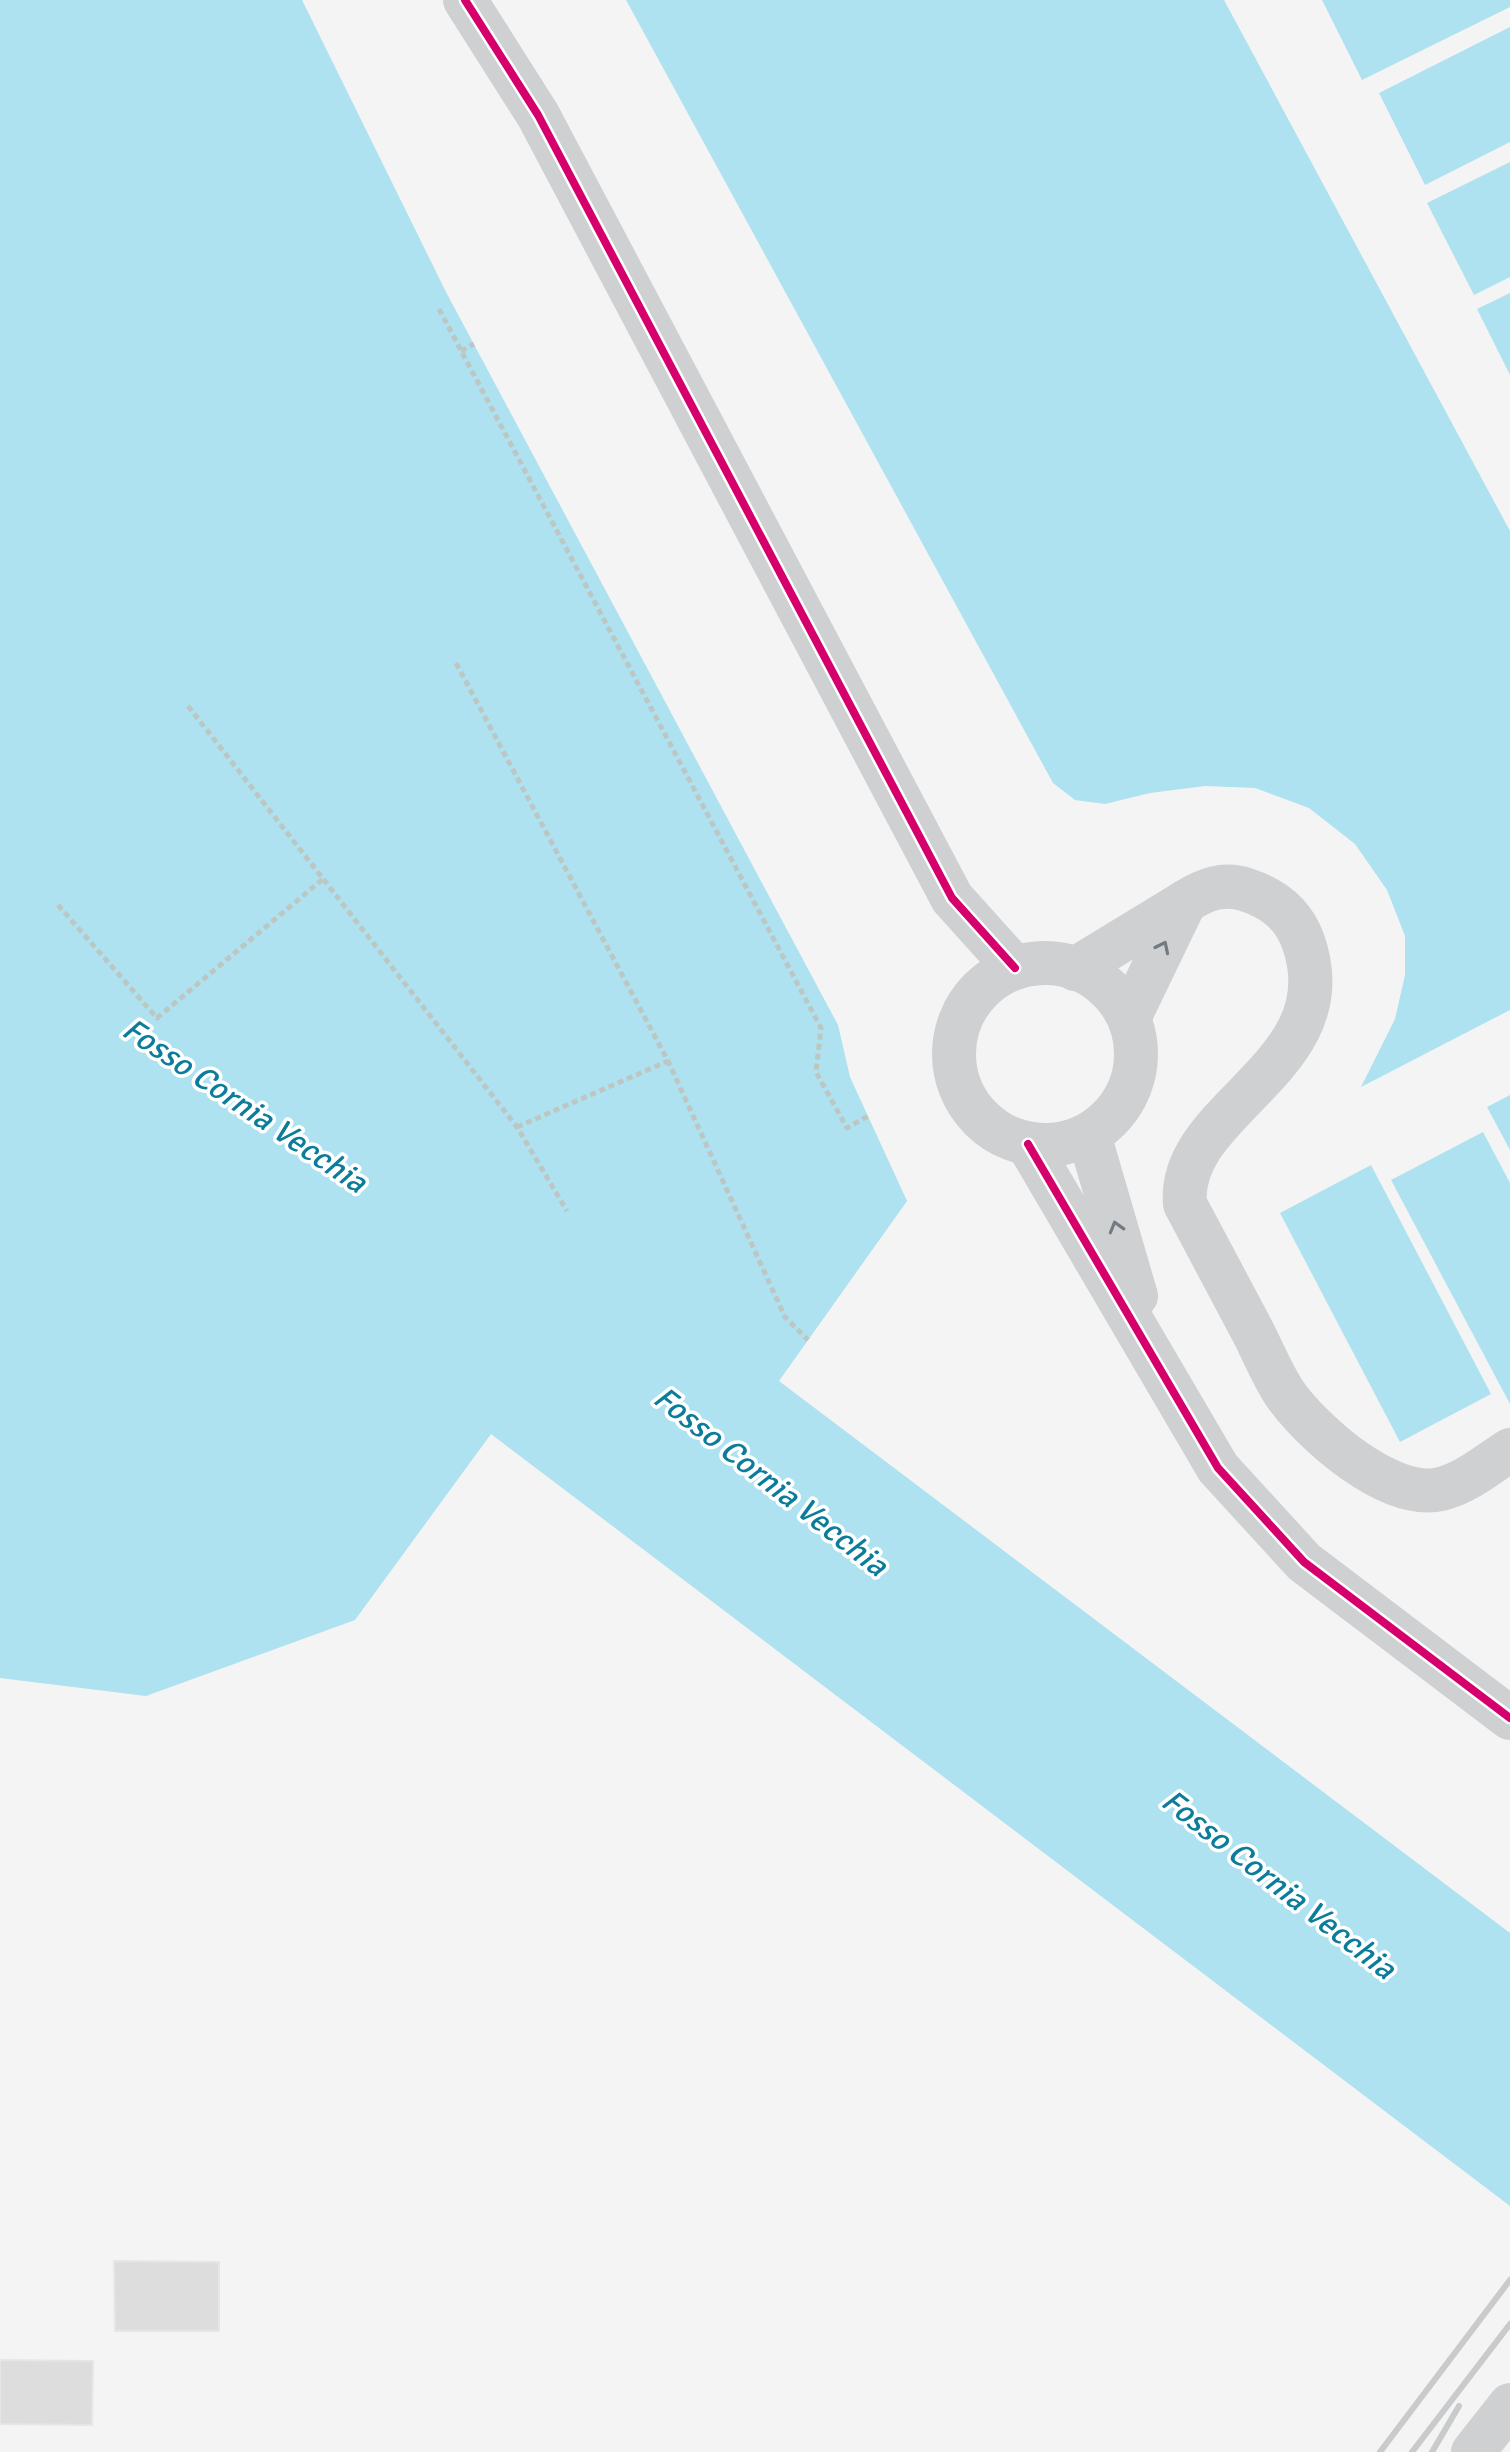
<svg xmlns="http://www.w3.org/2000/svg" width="1510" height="2452" font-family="Signika,sans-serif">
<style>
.water{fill:#aee2f0}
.building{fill:#ddddde;stroke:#e5e6e7;stroke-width:2}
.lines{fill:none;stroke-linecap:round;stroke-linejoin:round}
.path{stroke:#bcc7c4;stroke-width:5;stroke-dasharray:6 4;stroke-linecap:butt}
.minor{stroke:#ced0d2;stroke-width:44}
.rail{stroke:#c9cacc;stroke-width:6}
.cycleway-casing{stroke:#fff;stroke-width:13}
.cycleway{stroke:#d6006c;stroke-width:8}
.oneway{stroke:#727b83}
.labels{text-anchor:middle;stroke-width:7;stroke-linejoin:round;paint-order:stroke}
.water-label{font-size:32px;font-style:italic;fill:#0c7c9b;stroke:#fff}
</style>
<rect width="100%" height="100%" fill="#f4f4f4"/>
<g class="water">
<polygon points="0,0 302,0 446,292 838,1025 850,1077 907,1201 779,1381 1510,1933 1510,2206 491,1434 355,1620 146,1696 0,1678"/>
<polygon points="626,0 1224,0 1510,531 1510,1010 1361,1087 1395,1019 1405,975 1405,936 1387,890 1355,844 1309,808 1255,788 1205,786 1150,793 1105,804 1075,800 1053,783"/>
<polygon points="1322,0 1510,0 1510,7 1362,80"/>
<polygon points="1510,27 1510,142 1425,185 1379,93"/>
<polygon points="1510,162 1510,277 1474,295 1427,203"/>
<polygon points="1510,293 1510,375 1477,309"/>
<polygon points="1510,1095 1510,1150 1487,1107"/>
<polygon points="1483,1132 1510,1183 1510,1404 1391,1180"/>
<polygon points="1371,1165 1491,1394 1400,1442 1280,1213"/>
</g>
<g class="building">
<polygon points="114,2261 219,2262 219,2331 115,2331"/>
<polygon points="0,2360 93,2361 92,2425 0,2424"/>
</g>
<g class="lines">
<g class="path">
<polyline points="439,309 821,1028 816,1072 847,1128 868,1116"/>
<polyline points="461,351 474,344"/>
<polyline points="456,663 668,1061 785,1317 808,1340"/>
<polyline points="188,706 517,1127 567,1211"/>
<polyline points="58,905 157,1018 323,879"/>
<polyline points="517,1127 668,1061"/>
</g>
<g class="minor">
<polyline points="465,0 538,115 952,898 1015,968"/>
<path d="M1185 902C1205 889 1224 882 1247 890 1274 899 1293 914 1303 941 1348 1066 1176 1108 1185 1204 1208 1248 1231 1291 1254 1334 1264 1354 1273 1376 1285 1394 1313 1433 1389 1501 1441 1489 1466 1483 1488 1464 1510 1450"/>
<circle cx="1045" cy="1054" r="91"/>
<polyline points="1075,969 1185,902 1129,1018"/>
<polyline points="1089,1135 1136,1296"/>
<polyline points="1028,1144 1218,1468 1304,1562 1510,1718"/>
<polyline points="1473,2452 1510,2405"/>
</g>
<g class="rail">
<polyline points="1380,2452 1510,2280"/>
<polyline points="1412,2452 1510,2324"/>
<polyline points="1432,2452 1459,2406"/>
</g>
<defs>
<g id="cycleway">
<polyline points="465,0 538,115 952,898 1015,968"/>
<polyline points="1028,1144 1218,1468 1304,1562 1510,1718"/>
</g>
</defs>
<use href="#cycleway" class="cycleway-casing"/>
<use href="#cycleway" class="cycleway"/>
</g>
<defs><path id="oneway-chevron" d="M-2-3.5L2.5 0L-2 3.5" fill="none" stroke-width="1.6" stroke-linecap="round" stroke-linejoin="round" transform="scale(2)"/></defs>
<g class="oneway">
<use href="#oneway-chevron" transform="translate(1163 947) rotate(-64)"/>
<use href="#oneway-chevron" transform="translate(1116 1227) rotate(-106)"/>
</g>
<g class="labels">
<g class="water-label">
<text transform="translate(245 1105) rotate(34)" y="11">Fosso Cornia Vecchia</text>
<text transform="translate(771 1481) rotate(38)" y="11">Fosso Cornia Vecchia</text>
<text transform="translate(1279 1884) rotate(38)" y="11">Fosso Cornia Vecchia</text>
</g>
</g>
</svg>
